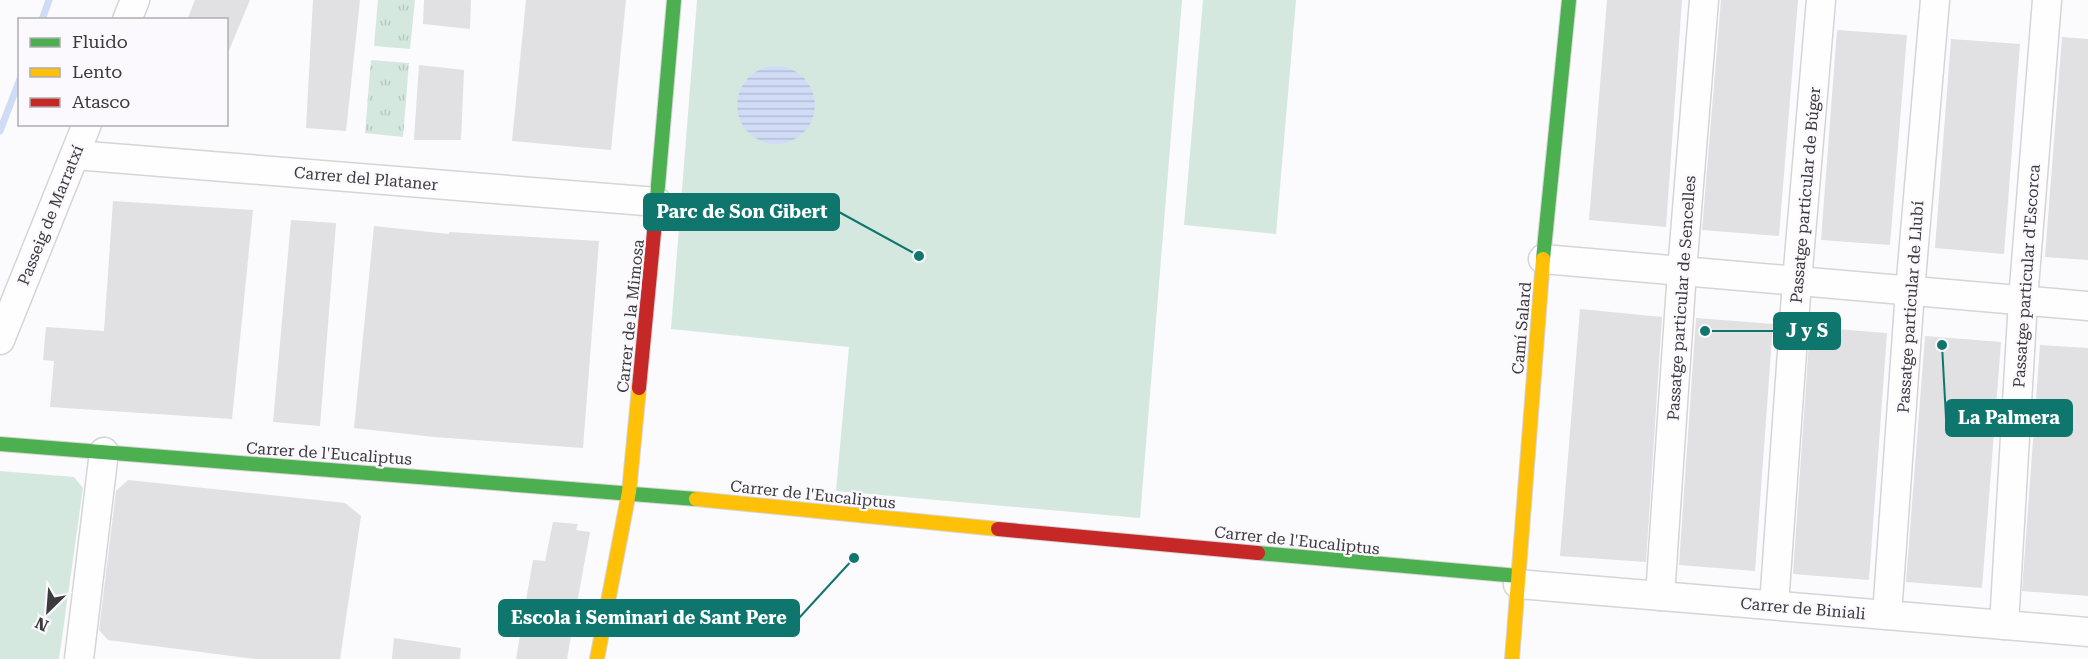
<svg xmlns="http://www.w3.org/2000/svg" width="2088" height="659" font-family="'Roboto Serif',serif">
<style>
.grass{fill:url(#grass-tufts)}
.park{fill:#d4e8df}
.water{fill:url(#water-rules)}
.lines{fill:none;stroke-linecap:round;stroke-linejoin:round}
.stream{stroke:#d0dbf5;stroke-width:7}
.building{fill:#e1e0e2}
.street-casing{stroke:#d5d4d6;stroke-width:31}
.fast-casing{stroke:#d5d4d6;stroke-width:16}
.slow-casing{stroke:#d5d4d6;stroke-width:16}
.jam-casing{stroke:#d5d4d6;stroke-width:16}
.street{stroke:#fefeff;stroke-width:28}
.fast{stroke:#4caf50;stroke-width:14}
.slow{stroke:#ffc107;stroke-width:14}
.jam{stroke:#c62828;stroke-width:14}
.labels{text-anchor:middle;stroke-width:4.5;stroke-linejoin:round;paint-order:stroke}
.street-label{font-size:16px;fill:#3b3a3c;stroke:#fbf9fe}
.leader{fill:none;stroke:#0f766e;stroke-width:2}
.callout-dot{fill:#0f766e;stroke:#fbf9fe;stroke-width:2}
.callout{fill:#0f766e;stroke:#0f766e;stroke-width:2}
.callout-label{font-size:18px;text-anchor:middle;font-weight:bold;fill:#fff}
</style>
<defs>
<pattern id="grass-tufts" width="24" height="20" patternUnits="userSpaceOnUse" patternTransform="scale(1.5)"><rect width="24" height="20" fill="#d4e8df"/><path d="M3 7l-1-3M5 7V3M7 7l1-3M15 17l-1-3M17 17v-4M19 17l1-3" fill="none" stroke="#b7c8c0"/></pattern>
<pattern id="water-rules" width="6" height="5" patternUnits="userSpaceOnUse" patternTransform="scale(1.5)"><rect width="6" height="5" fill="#d0dbf5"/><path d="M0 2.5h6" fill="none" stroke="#b4bdd3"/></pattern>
</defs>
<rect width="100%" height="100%" fill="#fbfafd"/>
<g class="grass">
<polygon points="378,0 415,0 410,49 374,46"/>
<polygon points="371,60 409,63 403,137 365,133"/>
</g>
<g class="park">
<polygon points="697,0 1182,0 1140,518 836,491 849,347 671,329"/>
<polygon points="1203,0 1296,0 1276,234 1184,225"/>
<polygon points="0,471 74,477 83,488 59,659 0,659"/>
</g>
<circle class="water" cx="776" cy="105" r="39"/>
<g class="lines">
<g class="stream">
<polyline points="42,20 49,0"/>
<polyline points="0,131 20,79"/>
</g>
</g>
<g class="building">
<polygon points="195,0 250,0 227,55 226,20 187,20"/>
<polygon points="313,0 360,0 346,131 306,128"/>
<polygon points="424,0 471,0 470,29 423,24"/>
<polygon points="526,0 626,0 611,150 512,141"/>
<polygon points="1607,0 1682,0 1666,227 1589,220"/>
<polygon points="1721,0 1798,0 1779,236 1702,230"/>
<polygon points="1837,30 1907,35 1890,245 1821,240"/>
<polygon points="2062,37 2088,39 2088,260 2045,257"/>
<polygon points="1951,39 2020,44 2004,254 1935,248"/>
<polygon points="419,65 464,70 461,140 414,140"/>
<polygon points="113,201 253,210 232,419 50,407 54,361 43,360 46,327 104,331"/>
<polygon points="291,220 336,223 320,426 273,422"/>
<polygon points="374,226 449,234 449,232 599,241 583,448 434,437 354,428"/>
<polygon points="1580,309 1662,317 1646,562 1560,556"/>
<polygon points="1696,318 1773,324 1755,571 1679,565"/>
<polygon points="1810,327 1887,333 1869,580 1793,574"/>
<polygon points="1925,336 2001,342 1982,588 1906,582"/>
<polygon points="2040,345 2088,348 2088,596 2022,591"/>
<polygon points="128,480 345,503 361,516 340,659 255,659 108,640 99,630 116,491"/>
<polygon points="553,522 578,524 576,530 590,532 567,659 516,659 533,560 545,561"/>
<polygon points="394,638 461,648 460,659 392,659"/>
</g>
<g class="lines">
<defs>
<g id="street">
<polyline points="127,20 135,0"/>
<polyline points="75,155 657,202"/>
<polyline points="1543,259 2088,306"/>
<polyline points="0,340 87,124"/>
<polyline points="1518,584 2088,632"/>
<polyline points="1660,596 1682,271 1704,0"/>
<polyline points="1774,605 1797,281 1821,0"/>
<polyline points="1887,615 1910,291 1935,0"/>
<polyline points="2004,625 2023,300 2047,0"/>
<polyline points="79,659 104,452"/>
</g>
<g id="fast">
<polyline points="654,232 674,0"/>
<polyline points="1543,259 1569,0"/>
<polyline points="0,444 696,499"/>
<polyline points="1258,553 1518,576"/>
</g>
<g id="slow">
<polyline points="696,499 998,529"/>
<polyline points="597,659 629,492 639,388"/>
<polyline points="1512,659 1543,259"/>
</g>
<g id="jam">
<polyline points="639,388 654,232"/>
<polyline points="998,529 1258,553"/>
</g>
</defs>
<use href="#street" class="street-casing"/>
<use href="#fast" class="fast-casing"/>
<use href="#slow" class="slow-casing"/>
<use href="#jam" class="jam-casing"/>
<use href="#street" class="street"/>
<use href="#fast" class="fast"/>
<use href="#slow" class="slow"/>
<use href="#jam" class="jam"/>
</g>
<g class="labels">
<g class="street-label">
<text transform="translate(366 178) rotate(5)" y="6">Carrer del Plataner</text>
<text transform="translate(1805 195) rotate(-85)" y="6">Passatge particular de Búger</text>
<text transform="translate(50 215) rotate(-68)" y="6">Passeig de Marratxí</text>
<text transform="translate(2026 276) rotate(-86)" y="6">Passatge particular d'Escorca</text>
<text transform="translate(1681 298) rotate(-86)" y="6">Passatge particular de Sencelles</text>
<text transform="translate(1910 307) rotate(-86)" y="6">Passatge particular de Llubí</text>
<text transform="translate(630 316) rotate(-84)" y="6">Carrer de la Mimosa</text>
<text transform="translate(1521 328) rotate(-85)" y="6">Camí Salard</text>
<text transform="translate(329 453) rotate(4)" y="6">Carrer de l'Eucaliptus</text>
<text transform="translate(813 494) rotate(6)" y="6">Carrer de l'Eucaliptus</text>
<text transform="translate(1297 540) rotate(6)" y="6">Carrer de l'Eucaliptus</text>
<text transform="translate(1803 608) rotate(5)" y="6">Carrer de Biniali</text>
</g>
</g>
<path class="leader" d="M919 256L839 212M1705 331L1774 331M1942 345L1946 418M854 558L799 618"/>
<g class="callout-dot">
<circle cx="919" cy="256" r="6"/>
<circle cx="1705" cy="331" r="6"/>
<circle cx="1942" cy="345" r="6"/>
<circle cx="854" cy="558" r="6"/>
</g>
<g class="callout">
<rect x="644" y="194" width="195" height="36" rx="6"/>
<rect x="1774" y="313" width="66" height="36" rx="6"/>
<rect x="1946" y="400" width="126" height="36" rx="6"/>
<rect x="499" y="600" width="300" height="36" rx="6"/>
</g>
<g class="callout-label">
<text x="742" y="218">Parc de Son Gibert</text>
<text x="1807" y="337">J y S</text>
<text x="2009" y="424">La Palmera</text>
<text x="649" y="624">Escola i Seminari de Sant Pere</text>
</g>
<rect x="18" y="18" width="210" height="108" fill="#fbf9fe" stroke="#aeadb0" stroke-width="1.5"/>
<rect x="30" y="38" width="30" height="9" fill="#4caf50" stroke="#aeadb0" stroke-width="1.5"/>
<text x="72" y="48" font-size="18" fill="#3b3a3c">Fluido</text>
<rect x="30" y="68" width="30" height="9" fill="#ffc107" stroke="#aeadb0" stroke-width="1.5"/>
<text x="72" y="78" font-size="18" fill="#3b3a3c">Lento</text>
<rect x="30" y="98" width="30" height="9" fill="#c62828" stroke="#aeadb0" stroke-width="1.5"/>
<text x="72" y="108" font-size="18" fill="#3b3a3c">Atasco</text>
<g transform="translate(48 611) rotate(205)" stroke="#fbf9fe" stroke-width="4.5" paint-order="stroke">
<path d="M0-4.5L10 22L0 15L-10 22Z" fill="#3b3a3c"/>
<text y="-9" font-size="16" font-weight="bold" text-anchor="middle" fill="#3b3a3c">N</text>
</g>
</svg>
